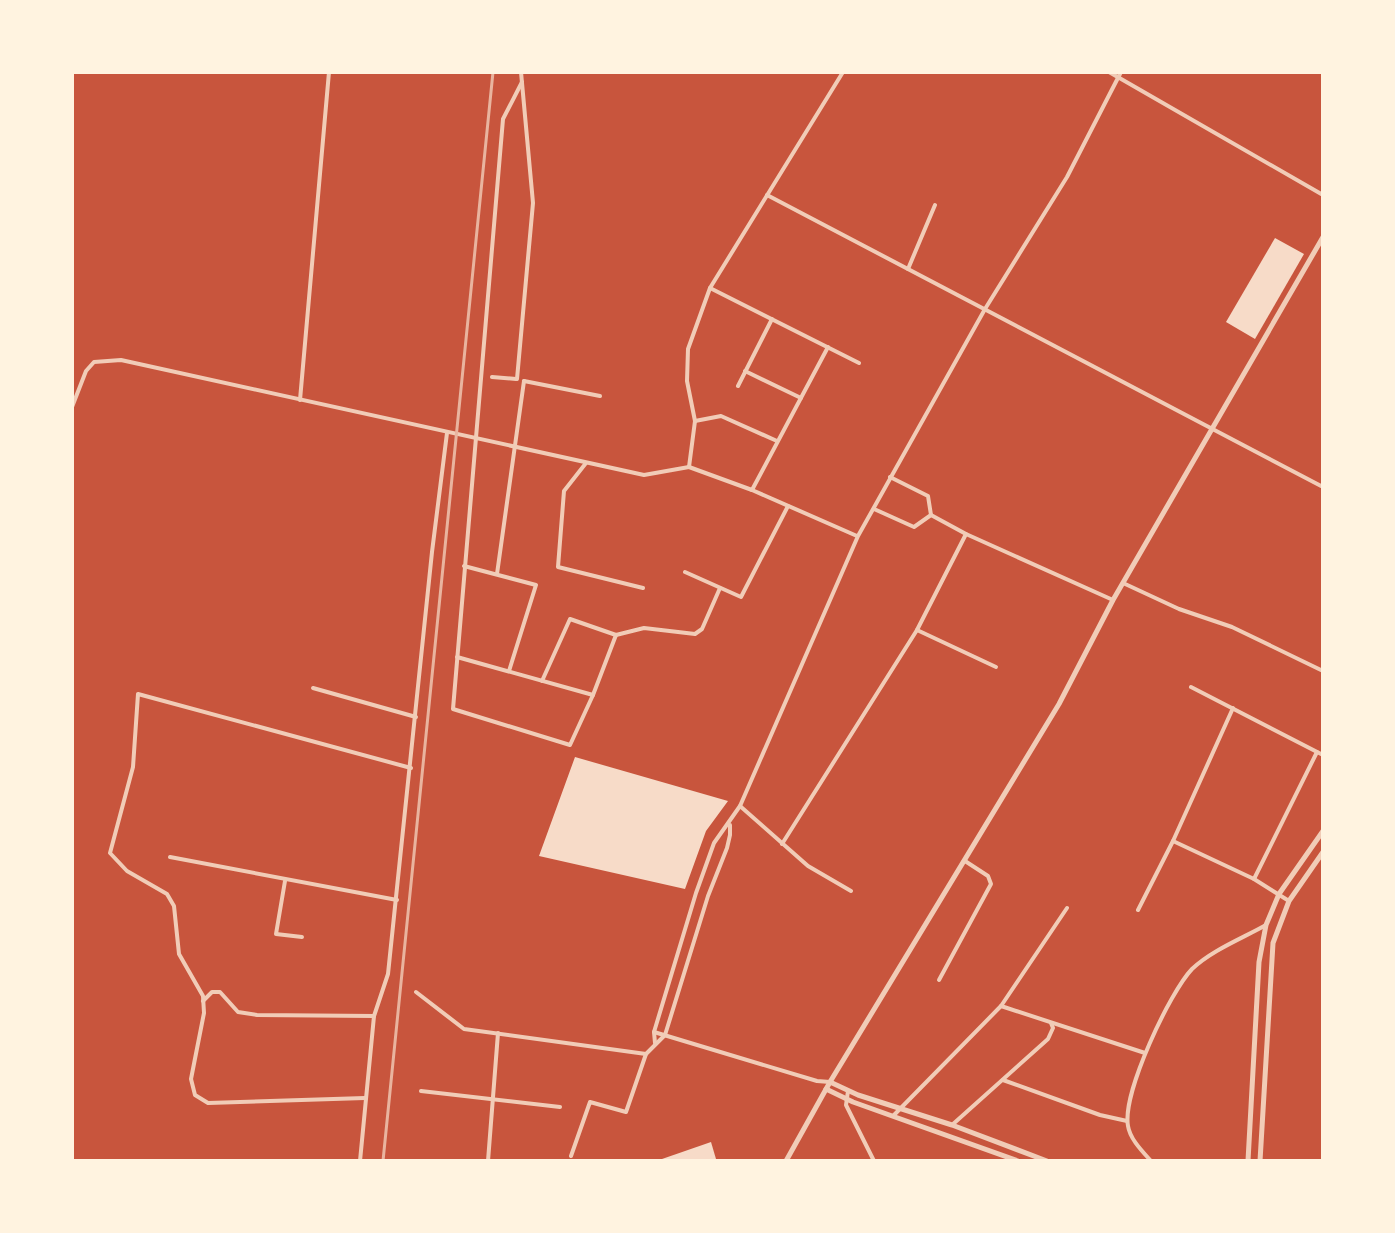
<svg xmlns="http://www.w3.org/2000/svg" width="1395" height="1233" font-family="'Roboto Serif',serif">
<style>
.building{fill:#f7dbc8}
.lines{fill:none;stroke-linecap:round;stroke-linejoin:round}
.minor{stroke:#f1ccb7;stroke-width:4}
.tertiary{stroke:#f1ccb7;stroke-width:5}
.rail{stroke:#e9b49f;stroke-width:3}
</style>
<rect width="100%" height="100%" fill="#c8553d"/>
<g class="building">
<polygon points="1275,238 1304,254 1255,339 1226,322"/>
<polygon points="575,757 728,801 706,831 685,889 539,856"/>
<polygon points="711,1142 716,1159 710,1161 663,1161 662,1159"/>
</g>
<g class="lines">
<g class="minor">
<polyline points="1109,72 1323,195"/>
<polyline points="522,82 503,119 453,709 570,745 593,695 616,635"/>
<polyline points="767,195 1323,487"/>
<polyline points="908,269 935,205"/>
<polyline points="710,288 859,363"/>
<polyline points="745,371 801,398"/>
<polyline points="492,377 516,379"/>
<polyline points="517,379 533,203 521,72"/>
<polyline points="524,381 600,396"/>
<polyline points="738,386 772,319"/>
<polyline points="300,400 329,72"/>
<polyline points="72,407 86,371 94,362 121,360 644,475 689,467"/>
<polyline points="695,421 721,416 777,441"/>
<polyline points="586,463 564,491 558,567 643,588"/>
<polyline points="689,467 695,421 687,381 688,349 710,288 843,72"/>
<polyline points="689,467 752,490 857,536"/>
<polyline points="752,490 828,347"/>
<polyline points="874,509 914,527 931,515 928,496 890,477"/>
<polyline points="931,515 966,534 1113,600"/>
<polyline points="464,566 536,585 509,671"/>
<polyline points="685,572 741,597 788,506"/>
<polyline points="497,574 524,381"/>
<polyline points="1123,583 1179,609 1232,627 1323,671"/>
<polyline points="917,630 996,667"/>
<polyline points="457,657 593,695"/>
<polyline points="542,681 570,619 616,635 644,628 695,634 702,629 720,588"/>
<polyline points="1191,687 1323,755"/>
<polyline points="313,688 416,717"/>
<polyline points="740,806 808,866 851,891"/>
<polyline points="1173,841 1254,879 1289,901"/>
<polyline points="782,844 917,630 966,534"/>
<polyline points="170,857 397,900"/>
<polyline points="1254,879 1317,752"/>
<polyline points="285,881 276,934 302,937"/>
<polyline points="1138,910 1173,841 1233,708"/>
<polyline points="939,980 991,884 988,876 965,861"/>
<polyline points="416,992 464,1029 646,1054"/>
<polyline points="203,1001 212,992 220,992 238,1012 257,1015 374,1016"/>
<polyline points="1001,1006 1145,1053"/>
<polyline points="654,1032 817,1081 830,1082"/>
<polyline points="655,1043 654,1032 696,893 714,843 740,806 858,536 985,309 1067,177 1121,72"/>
<polyline points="1003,1080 1100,1115 1127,1121"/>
<polyline points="421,1091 560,1107"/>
<polyline points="848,1091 846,1105 874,1161"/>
<polyline points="365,1098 208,1103 195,1095 191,1079 204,1013 203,996 179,954 174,906 167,894 127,871 110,853 133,767 138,694 411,768"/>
<polyline points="894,1115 1001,1006 1067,908"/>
<polyline points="952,1125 1048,1039 1053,1028 1051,1023"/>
<polyline points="571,1156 590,1102 626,1112 646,1054 665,1035 708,896 727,848 730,835 730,825"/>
<polyline points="360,1161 374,1016 388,974 432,552 447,433"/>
<polyline points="488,1161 498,1033"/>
<path d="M1151 1161C1142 1151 1130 1139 1128 1126 1122 1093 1170 992 1192 969 1212 950 1243 938 1266 925"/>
</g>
<g class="tertiary">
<polyline points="830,1082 858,1095 952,1125 1047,1161"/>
<polyline points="826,1089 853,1102 1018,1161"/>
<polyline points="786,1161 830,1082 1059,704 1113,600 1323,237"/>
<polyline points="1248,1161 1259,962 1266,925 1279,894 1323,831"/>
<polyline points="1260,1161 1273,943 1289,901 1323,852"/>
</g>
<polyline class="rail" points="383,1161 493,72"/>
</g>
<rect width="1395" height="1233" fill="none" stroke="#fff3e0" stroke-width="148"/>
</svg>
